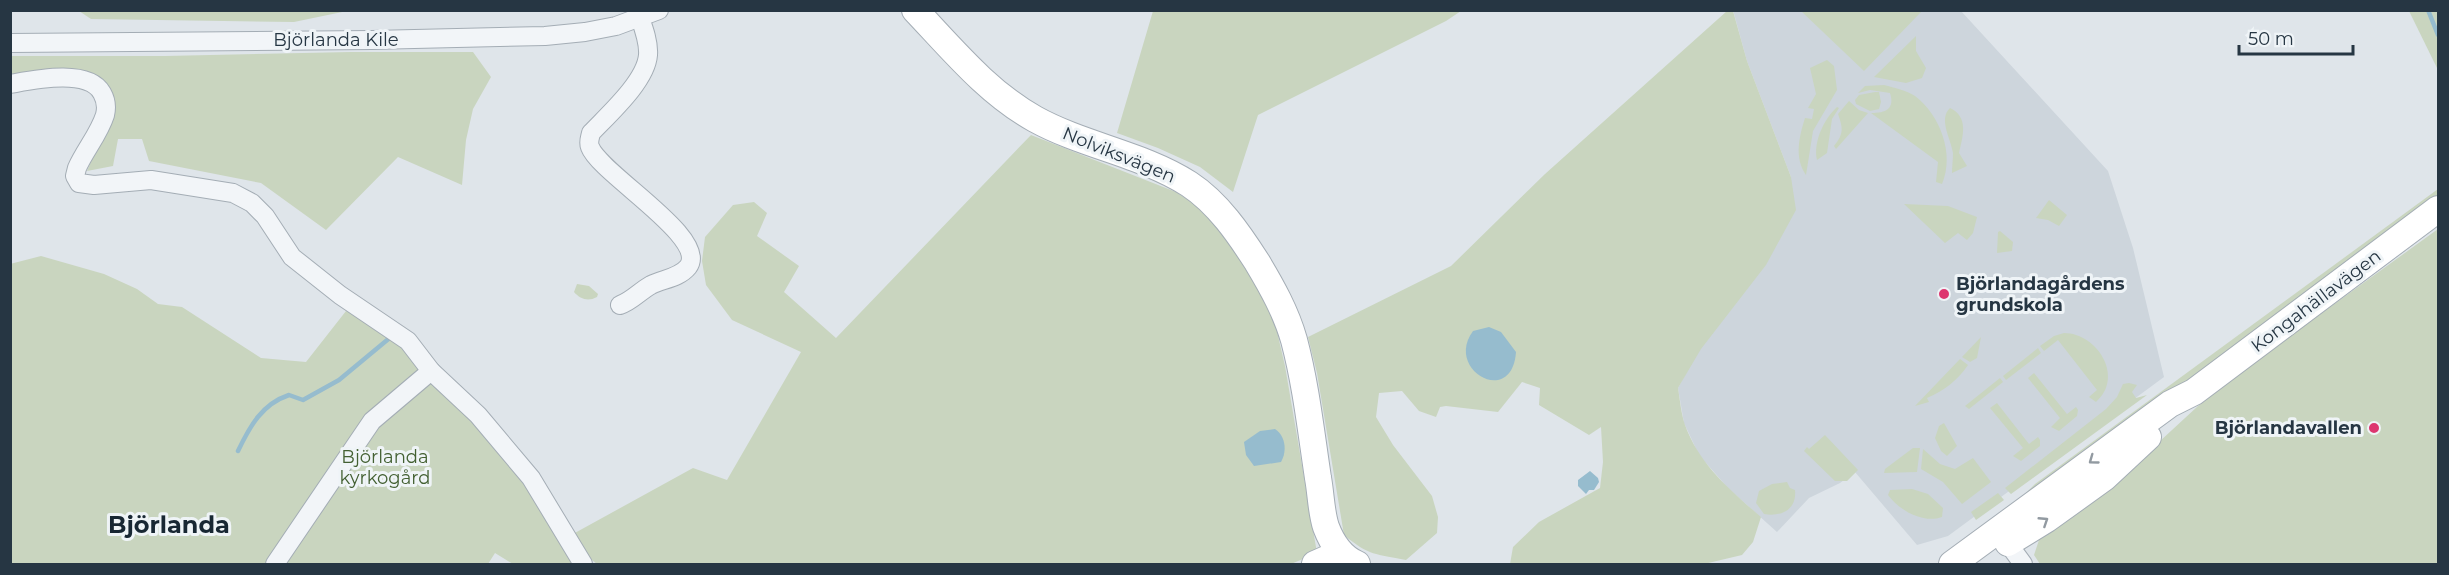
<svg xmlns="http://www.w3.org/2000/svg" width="2449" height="575" font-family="Montserrat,sans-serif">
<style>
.built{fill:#cdd5dc}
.green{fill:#c9d5bf}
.water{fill:#96bcce}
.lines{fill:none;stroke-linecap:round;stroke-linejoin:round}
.stream{stroke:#96bcce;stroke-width:4.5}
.street-casing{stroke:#a4adb5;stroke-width:20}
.secondary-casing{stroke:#a4adb5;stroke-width:28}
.street{stroke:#f2f5f8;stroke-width:18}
.secondary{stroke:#fff;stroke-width:26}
.oneway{stroke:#929aa1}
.poi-dot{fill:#dd366f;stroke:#eff4f7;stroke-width:2}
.labels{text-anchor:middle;stroke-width:6;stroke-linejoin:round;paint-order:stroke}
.street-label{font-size:18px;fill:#263643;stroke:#eff4f7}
.poi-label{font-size:18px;font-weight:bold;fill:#263643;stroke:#eff4f7;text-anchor:start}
.park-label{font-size:18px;fill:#436032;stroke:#eff4f7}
.district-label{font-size:24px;font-weight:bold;fill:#182733;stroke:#eff4f7}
</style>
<rect width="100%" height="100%" fill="#dfe5ea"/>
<polygon class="built" points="1733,10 1961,11 2108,171 2133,248 2164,377 1948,536 1917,545 1855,472 1840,483 1809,498 1777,532 1728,488 1699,455 1684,423 1678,388 1791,177 1747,61"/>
<g class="green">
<polygon points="79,11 347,11 294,22 91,19"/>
<polygon points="1153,11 1153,10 1461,11 1446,21 1258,115 1233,192 1200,167 1158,148 1117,133"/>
<path d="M1727 11H1733L1747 61 1791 177 1796 210 1766 265 1701 349 1678 388C1680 400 1681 413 1685 425 1699 464 1730 490 1761 517L1753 542 1742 555 1704 564H1510L1513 547 1539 522 1600 488 1603 462 1601 427 1589 435 1539 405 1540 388 1522 382 1498 412 1446 406 1440 407 1436 417 1419 411 1402 391 1379 393 1376 417 1393 445 1432 496 1438 517 1437 533 1406 560C1376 554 1369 556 1344 535L1317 373 1308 337 1451 266 1545 174Z"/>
<polygon points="1801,11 1922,11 1864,71"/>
<polygon points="2409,11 2438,11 2438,70"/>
<polygon points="1916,36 1916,51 1926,68 1922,78 1906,83 1874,77"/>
<polygon points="351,52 473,52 491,77 473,109 466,140 462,185 398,157 326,230 261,183 149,161 142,139 118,139 113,166 87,171 110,117 94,78 11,77 11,56 165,56"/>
<path d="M1827 60 1834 66 1837 90 1813 131 1806 175C1794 158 1799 137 1805 118L1812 119 1814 109 1808 108 1816 94 1810 68Z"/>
<path d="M1884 85C1895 88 1906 90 1915 96 1940 115 1955 154 1942 184L1936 182 1938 162 1871 113C1886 113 1895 109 1890 93L1870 90 1858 93 1865 86Z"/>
<polygon points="1875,92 1879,92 1881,102 1879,109 1870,111 1856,104 1855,100 1859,95"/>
<path d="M1849 101 1859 110 1868 113 1836 149 1834 146C1844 134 1843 128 1838 114Z"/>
<path d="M1837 107 1839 108 1832 119 1827 153 1817 160C1813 142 1824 119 1837 107Z"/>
<path d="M1950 108C1969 117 1963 136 1959 153L1967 166 1952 173C1952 166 1953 160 1953 153 1951 139 1938 119 1950 108Z"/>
<polygon points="1031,135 1176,192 1202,209 1230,237 1263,294 1275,323 1285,366 1317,553 1291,564 597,564 587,556 573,534 693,468 727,480 801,352 732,320 706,285 702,261 705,237 733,205 754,202 767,213 757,236 799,266 784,292 836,338"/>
<polygon points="2438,189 2438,200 2294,307 2017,502 2035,484"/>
<polygon points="2049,200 2067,215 2059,226 2048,220 2036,218"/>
<polygon points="1904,204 1948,206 1977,217 1973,233 1967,240 1958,233 1945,243"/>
<polygon points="2438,229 2438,564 2040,564 2034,555 2039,540 2058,522 2146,454 2198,406 2261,357"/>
<polygon points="2000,231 2013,242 2012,251 1997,253 1998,232"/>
<polygon points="41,256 104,274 137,289 158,304 182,307 261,358 306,362 346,311 369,318 394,335 532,485 576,564 513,564 495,553 488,564 11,564 10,264"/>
<path d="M577 284 589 286 598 294 597 297C588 302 580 299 574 292Z"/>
<path d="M2064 333C2097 333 2125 377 2096 402L2089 397 2097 390 2058 340 2044 351 2040 346 2054 336Z"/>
<polygon points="1981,337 1977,358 1970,362 1962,357"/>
<polygon points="2038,348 2041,353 2006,380 2003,376"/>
<path d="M1960 359 1968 365C1957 381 1945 390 1927 398L1929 402 1915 406Z"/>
<polygon points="2034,373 2067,414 2076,407 2078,410 2077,416 2059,431 2051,427 2060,418 2028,378"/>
<polygon points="2000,378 2003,382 1969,409 1965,406"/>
<polygon points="2129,383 2137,385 2132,392 2136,398 2147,395 2011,494 2005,488 2106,409 2117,397 2123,384"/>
<polygon points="1997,403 2029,444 2038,437 2040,440 2040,446 2021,461 2013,456 2023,448 1990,408"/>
<polygon points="1944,423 1957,446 1947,456 1941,451 1935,438 1939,426"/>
<polygon points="1825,435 1858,470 1847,481 1835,481 1804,451 1807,447 1809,449"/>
<polygon points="1913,448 1920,448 1917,472 1884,473 1885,469"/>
<polygon points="1923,449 1940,464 1955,469 1973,458 1991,482 1962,504 1943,482 1921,469"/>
<path d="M1787 482 1790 488 1795 490C1797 510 1781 517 1764 514L1756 503 1759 491 1772 484Z"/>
<path d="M1912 489 1928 494 1943 508 1942 517C1923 524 1899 510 1888 495L1890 490Z"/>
<polygon points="1998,493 2004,500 1976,520 1971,512"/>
</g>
<g class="water">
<path d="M1489 327 1501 332 1516 352C1512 408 1444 370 1473 331Z"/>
<path d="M1275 429C1286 436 1287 452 1281 462L1254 466 1246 455 1244 442 1260 431Z"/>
<polygon points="1590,471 1598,478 1599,482 1594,490 1589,490 1586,494 1578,486 1578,480"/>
</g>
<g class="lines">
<g class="stream">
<polyline points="2428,10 2438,35"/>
<path d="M238 451C250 426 262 404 289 395L303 400 339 380 392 336"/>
</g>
<defs>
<g id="street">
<polyline points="10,43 372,40 545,36 585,32 616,26 659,10"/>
<path d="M10 84C33 80 88 68 102 93 106 100 107 107 105 115 99 134 85 150 77 168L75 176 79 183 94 185 151 180 233 193 252 203 265 216 292 257 340 295 408 341 431 371 478 415 531 478 583 564"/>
<path d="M620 305C632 301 640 291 651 285 663 279 679 278 688 267 710 238 600 174 590 147 588 142 590 138 591 133 609 114 646 81 648 55 649 43 644 29 640 18"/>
<polyline points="2001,534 2023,564"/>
<polyline points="275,564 372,421 431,371"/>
</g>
<g id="secondary">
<path d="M915 10C952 49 988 93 1035 119 1084 146 1142 154 1189 184 1218 203 1239 234 1257 262 1272 287 1286 312 1294 340 1306 385 1311 432 1318 478 1321 494 1321 512 1326 527 1332 543 1341 557 1357 564"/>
<polyline points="2008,543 2047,519 2104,478 2148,437"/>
<polyline points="1315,564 1340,553"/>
<polyline points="1952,564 2170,404 2194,392 2438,209"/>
</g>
</defs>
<use href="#street" class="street-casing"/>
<use href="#secondary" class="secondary-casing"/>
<use href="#street" class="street"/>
<use href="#secondary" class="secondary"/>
</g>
<defs><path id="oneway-chevron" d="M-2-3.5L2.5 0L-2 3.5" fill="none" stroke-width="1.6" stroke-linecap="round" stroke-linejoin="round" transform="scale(1.5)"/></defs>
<g class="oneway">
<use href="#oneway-chevron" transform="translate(2093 460) rotate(144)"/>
<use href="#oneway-chevron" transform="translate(2044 521) rotate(-33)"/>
</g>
<g class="poi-dot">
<circle cx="1944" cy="294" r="6"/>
<circle cx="2374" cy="428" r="6"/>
</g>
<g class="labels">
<g class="street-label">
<text x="336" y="46">Björlanda Kile</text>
<text transform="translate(1119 155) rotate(22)" y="6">Nolviksvägen</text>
<text transform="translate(2316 301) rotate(-37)" y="6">Kongahällavägen</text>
</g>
<g class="poi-label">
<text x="1956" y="290">Björlandagårdens<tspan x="1956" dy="21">grundskola</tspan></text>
<text x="2362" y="434" text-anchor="end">Björlandavallen</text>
</g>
<g class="park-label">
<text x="385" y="463">Björlanda<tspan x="385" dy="21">kyrkogård</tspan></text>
</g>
<g class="district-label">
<text x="169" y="533">Björlanda</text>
</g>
</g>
<rect width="2449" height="575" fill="none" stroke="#263643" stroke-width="24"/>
<path d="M2239 45v9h114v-9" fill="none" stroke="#263643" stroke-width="3"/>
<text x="2248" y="45" font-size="18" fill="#263643" stroke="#eff4f7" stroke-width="4.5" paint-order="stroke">50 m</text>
</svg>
